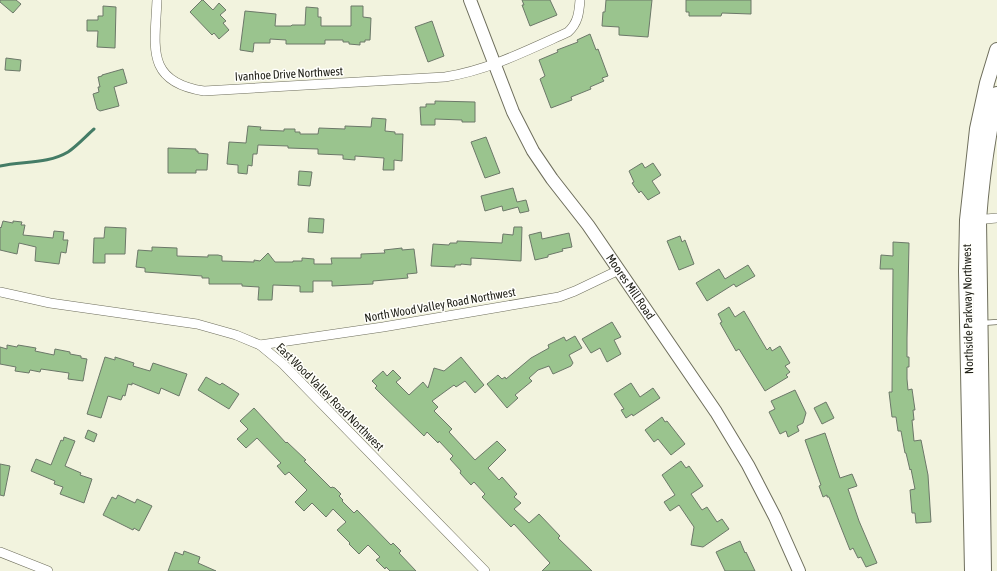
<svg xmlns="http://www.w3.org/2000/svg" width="997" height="571" font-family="'Asap Condensed',sans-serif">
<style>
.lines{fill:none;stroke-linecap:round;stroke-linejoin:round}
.stream{stroke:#447c66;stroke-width:3}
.building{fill:#9ac48e;stroke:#6c7869}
.lane-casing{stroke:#6e6e5c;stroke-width:6}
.street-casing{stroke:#6e6e5c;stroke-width:10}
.secondary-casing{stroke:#6e6e5c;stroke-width:14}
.primary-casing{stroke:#6e6e5c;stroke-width:16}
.lane{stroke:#fff;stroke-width:4.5}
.street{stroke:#fff;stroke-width:9}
.secondary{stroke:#fff;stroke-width:12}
.primary{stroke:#fff;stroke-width:14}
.labels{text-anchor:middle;stroke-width:3;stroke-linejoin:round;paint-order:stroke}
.street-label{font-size:12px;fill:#1e1e16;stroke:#fffffb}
</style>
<rect width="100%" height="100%" fill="#f2f3de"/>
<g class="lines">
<path class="stream" d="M0 166C22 161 48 164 68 152 77 146 86 136 94 129"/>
</g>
<g class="building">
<polygon points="0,0 16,0 21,4 13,13 0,2"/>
<polygon points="202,0 203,0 213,10 219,3 226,10 220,15 226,21 223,23 229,30 219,39 214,33 212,35 190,12"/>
<polygon points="522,0 550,0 557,15 530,26 522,5 524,5"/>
<polygon points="606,0 652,0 648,37 619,35 619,27 602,26 603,12 605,12"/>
<polygon points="686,0 751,0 751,14 722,13 721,16 689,16 689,12 686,12"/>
<polygon points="103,6 116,7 115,48 97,47 98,31 87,31 87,20 98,20 98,16 103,16"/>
<polygon points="351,6 363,6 363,17 371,18 370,40 365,40 365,42 360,42 360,45 349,44 349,42 343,42 343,40 325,40 325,44 286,44 286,40 270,39 270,43 254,43 253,52 240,50 245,11 276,14 275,26 291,26 292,25 305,25 306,7 318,8 318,17 321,17 321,26 351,26"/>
<polygon points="432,21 444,56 428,62 415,27"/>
<polygon points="590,34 596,50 598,49 608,76 602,78 604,81 590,87 591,89 571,97 572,100 551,108 540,79 545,76 539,60 558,52 557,50 578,42 577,40"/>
<polygon points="6,58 21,60 20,71 5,70"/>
<polygon points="123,69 127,83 114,87 119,106 100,111 97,109 93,94 99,92 98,87 100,87 98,77 102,76 102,75"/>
<polygon points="435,101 475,102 475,122 462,122 462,120 435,119 435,125 421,125 420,107 426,107 426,104 435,104"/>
<polygon points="372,118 386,119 385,131 395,132 395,134 403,134 402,161 394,160 394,170 383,170 384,158 355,156 355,160 343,159 343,155 318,154 318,149 288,148 288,146 259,145 258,145 257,154 253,154 252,166 248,165 247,174 238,173 238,165 227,164 229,142 246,143 248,126 261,127 260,130 284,131 284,129 295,129 295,132 300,132 300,134 318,134 319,128 345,129 345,126 371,127"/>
<polygon points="486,137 500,173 485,178 471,142"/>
<polygon points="168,148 196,149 196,151 198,151 198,153 208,154 207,170 196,170 196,173 168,173"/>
<polygon points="642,163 645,168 653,163 661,175 652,181 660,193 648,200 641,191 639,193 632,183 634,182 629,171"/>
<polygon points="299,171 312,172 310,186 298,185"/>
<polygon points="513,188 517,202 526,200 529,211 520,213 518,207 503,211 502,206 485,211 481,196"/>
<polygon points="309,218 324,219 323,233 308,232"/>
<polygon points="3,221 13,223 13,221 22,222 21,225 25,225 23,235 53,238 54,231 64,232 63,240 68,240 66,253 61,252 59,264 35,261 36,247 19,243 17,254 0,250 0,227 1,228"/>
<polygon points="105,227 126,228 125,254 105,254 105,263 93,263 94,238 104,238"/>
<polygon points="514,227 522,227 521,261 471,258 471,265 461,264 461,265 455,265 455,267 431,266 433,244 449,245 450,243 457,243 457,241 502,243 503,234 513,235"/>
<polygon points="541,232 542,239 569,233 572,247 562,249 563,251 548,255 548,257 535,260 529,235"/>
<polygon points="680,236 682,242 685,240 694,264 679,270 667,241"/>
<polygon points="893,242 909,243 907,338 907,357 909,357 909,367 907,367 907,379 908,390 912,389 915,410 913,410 914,420 912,420 914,441 921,440 928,475 931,522 916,523 915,513 912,513 910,490 915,489 911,469 910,470 906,453 905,453 901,431 898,431 896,417 892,417 889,392 892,392 893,269 880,269 881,255 893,256"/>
<polygon points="152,247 177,248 177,256 208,257 208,255 218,255 222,256 222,261 254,262 254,260 260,261 268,253 275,262 293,262 293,261 302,261 302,258 314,259 314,264 332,264 331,258 361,258 361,254 385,253 384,250 402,248 402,250 414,249 417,273 407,274 408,278 373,281 373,284 332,286 332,281 313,281 313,292 300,292 300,286 273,285 272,300 258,300 259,287 242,286 242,284 209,284 209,278 202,278 202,276 145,272 145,268 136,267 138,250 152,251"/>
<polygon points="748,265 755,276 736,287 734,284 707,301 696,283 719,269 725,279"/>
<polygon points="729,307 735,317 744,311 767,350 770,347 772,351 780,346 790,363 785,366 790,372 786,375 788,377 765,391 739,349 736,351 720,323 722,322 718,314"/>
<polygon points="612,322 621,337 614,340 621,354 607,362 600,348 591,353 582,339"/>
<polygon points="575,336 582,348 569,355 573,363 571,366 553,374 549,366 538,370 529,378 532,381 515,395 518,398 507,408 487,384 498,375 502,379 505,377 506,379 531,358 549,348 548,345 564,337 566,341"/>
<polygon points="7,345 17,347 18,345 36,348 35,351 54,355 55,349 70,352 70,354 81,356 81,358 87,359 83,381 68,379 69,373 41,369 40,372 30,370 29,373 15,371 16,367 0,364 0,347 7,349"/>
<polygon points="105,357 115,360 115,357 134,363 133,366 150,371 153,363 187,374 179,396 161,388 159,394 132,383 132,385 128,384 125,396 123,395 121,400 108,396 101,418 87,414"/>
<polygon points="461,357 484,385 475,393 465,381 456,387 454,385 432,401 438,407 434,411 452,429 449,432 475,460 497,441 506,450 488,468 499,480 502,477 517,494 514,497 521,503 514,509 529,523 539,514 560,536 558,538 592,571 542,571 550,563 514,524 511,527 482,497 485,494 474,482 471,485 460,473 461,471 450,459 453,456 439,441 438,443 427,432 424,436 375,388 377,386 372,381 383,371 387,376 393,370 401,378 396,382 409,395 423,382 428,388 434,368 444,371"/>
<polygon points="206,377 220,385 222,383 239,394 229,409 198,390"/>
<polygon points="631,383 640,397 653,388 660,398 633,416 632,414 626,418 621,410 624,409 614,394"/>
<polygon points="795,390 806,413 803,423 797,426 799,431 788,437 786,431 780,434 769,412 775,409 771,401"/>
<polygon points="826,402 834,418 822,424 814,408"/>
<polygon points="254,408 286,443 287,442 306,460 304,461 331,488 332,487 335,488 341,494 339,496 343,500 342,501 354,513 357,510 391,545 393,543 401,551 399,553 416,571 390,571 386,567 385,569 376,560 380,557 368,545 359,554 349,544 350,543 337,530 346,522 333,509 326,517 312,503 304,511 295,502 307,490 289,472 285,475 277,466 281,463 257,438 246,448 237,439 248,429 240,421"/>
<polygon points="662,417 665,422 667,421 685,444 671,455 658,439 654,442 645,430"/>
<polygon points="88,430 97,434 94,442 85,438"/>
<polygon points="825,433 840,478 852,474 857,486 848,489 859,521 877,563 866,567 861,557 858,558 853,548 850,550 829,497 827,497 827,495 823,497 819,486 821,485 805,440"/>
<polygon points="64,437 75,441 65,466 81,473 80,475 92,479 84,503 60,494 63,487 54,484 55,481 31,471 36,459 51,465 61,440 63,441"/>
<polygon points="681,461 686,468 689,466 703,486 691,494 702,510 707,507 717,522 722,519 729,529 703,547 691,545 694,527 679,505 670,511 664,502 675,495 662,475"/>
<polygon points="0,464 10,466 4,496 0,495"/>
<polygon points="118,495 135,503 137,499 152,506 139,531 134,528 133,530 103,515 112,497 116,499"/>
<polygon points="740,541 745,553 746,552 755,571 725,571 716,552"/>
<polygon points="184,551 200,557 198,563 216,571 168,571 175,552 183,555"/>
</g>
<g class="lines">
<defs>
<polyline id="lane" points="983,323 997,322"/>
<g id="street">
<path d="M157 0C155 47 145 82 204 91L445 77C489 70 528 50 568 32 578 23 579 13 580 0"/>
<polyline points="975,220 997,218"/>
<polyline points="0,292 50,303 197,324 236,335 260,345 283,364 485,571"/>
<polyline points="260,345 383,327 559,297 575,291 619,270"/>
<polyline points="0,552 48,571"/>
</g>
<g id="secondary">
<path id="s1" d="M470 0 513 112 533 151 552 179 588 225 716 412 748 465 775 517 799 571"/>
</g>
<g id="primary">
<polyline points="972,571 966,271 967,220 977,129 987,83 997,50"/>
<path d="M984 571 979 220C982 177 988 136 997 94"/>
</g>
</defs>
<use href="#lane" class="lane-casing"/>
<use href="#street" class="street-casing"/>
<use href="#secondary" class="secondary-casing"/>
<use href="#primary" class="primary-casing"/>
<use href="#lane" class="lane"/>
<use href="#street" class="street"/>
<use href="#secondary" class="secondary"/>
<use href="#primary" class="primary"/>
</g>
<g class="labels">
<g class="street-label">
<text transform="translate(289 74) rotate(-3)" y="4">Ivanhoe Drive Northwest</text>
<text dy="4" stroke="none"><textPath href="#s1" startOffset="331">Moores Mill Road</textPath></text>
<text transform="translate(440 305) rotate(-10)" y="4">North Wood Valley Road Northwest</text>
<text transform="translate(968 309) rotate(-91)" y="4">Northside Parkway Northwest</text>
<text transform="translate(330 397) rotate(45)" y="4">East Wood Valley Road Northwest</text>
</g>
</g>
</svg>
